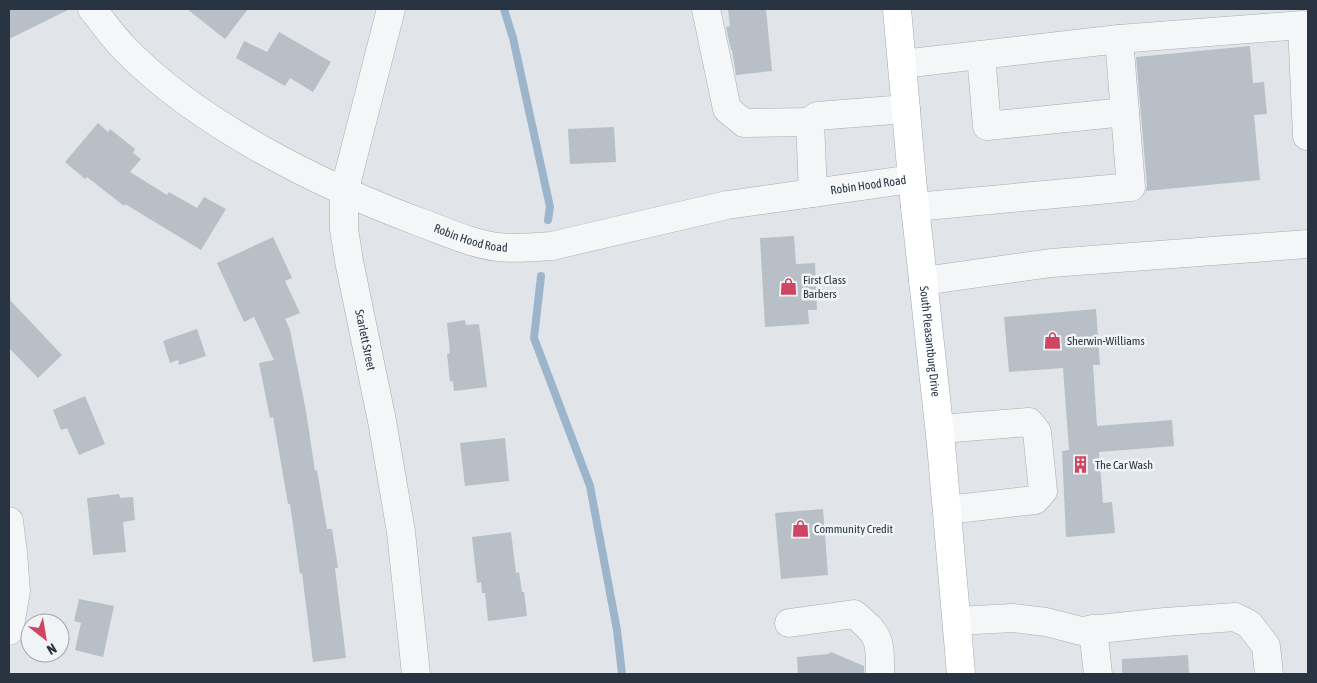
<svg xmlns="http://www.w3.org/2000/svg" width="1317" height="683" font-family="'Asap Condensed',sans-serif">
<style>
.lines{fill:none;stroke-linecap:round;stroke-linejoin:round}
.stream{stroke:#9cb5cb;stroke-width:8}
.building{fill:#b9bfc7}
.minor-casing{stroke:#a6acb4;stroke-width:29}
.major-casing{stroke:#a1aab6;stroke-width:29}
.minor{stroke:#f4f6f8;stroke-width:28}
.major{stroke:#fff;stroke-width:28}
.labels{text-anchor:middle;stroke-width:5;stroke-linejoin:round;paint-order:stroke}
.street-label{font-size:12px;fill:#293442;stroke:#f1f4f7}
.poi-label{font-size:12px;fill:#293442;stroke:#f1f4f7;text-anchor:start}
</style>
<rect width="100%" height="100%" fill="#e1e5ea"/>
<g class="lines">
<g class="stream">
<polyline points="504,9 513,38 550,207 548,220"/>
<polyline points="541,276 534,338 590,486 617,630 622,674"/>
</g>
</g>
<g class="building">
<polygon points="9,9 70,9 9,39"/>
<polygon points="187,9 248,9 225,39"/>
<polygon points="728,9 766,9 772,71 736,75 732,50 731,50 726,27 730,26"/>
<polygon points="279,32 331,62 313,92 290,78 285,86 236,58 244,41 267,52"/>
<polygon points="1250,46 1253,83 1264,82 1267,114 1254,115 1260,180 1146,191 1147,186 1136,57"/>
<polygon points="98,123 108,132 110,129 135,149 133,153 141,159 130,172 167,195 169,192 197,208 204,197 226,209 201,250 125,204 124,206 87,177 85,179 65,162"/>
<polygon points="614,127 616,162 570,164 568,129"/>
<polygon points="794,236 796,264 815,263 817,310 808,310 809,324 765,327 760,238"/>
<polygon points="273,237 292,278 285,281 300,313 285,319 290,330 306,411 315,471 317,470 327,529 332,529 338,568 335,568 346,658 313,662 302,573 300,574 290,504 288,504 273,417 270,418 259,363 274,360 254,317 244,322 217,263"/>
<polygon points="9,299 62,355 38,378 9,348"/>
<polygon points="1096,309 1100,365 1093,365 1097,426 1172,420 1174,446 1099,452 1103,503 1112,502 1115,533 1066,537 1062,451 1069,450 1063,368 1009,372 1004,317"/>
<polygon points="465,320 466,325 479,324 487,387 454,391 453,381 450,382 447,354 450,353 447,323"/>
<polygon points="197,329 206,356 179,365 178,360 170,363 163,341"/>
<polygon points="85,396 105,444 79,455 67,428 61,430 53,410"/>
<polygon points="505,438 509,481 465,486 460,443"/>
<polygon points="119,494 120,498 133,497 135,520 123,522 126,552 93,555 87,498"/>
<polygon points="823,509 828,575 781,579 775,513"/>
<polygon points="511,532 516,573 519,572 522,592 524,592 527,616 488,621 485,593 482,593 481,582 477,583 472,537"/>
<polygon points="79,599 114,606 103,657 75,650 81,623 74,621"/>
<polygon points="831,652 864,666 864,674 798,674 797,657 828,654"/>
<polygon points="1188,655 1189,674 1122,674 1122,659"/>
</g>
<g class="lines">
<defs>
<g id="minor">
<path id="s1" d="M92 9C102 21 112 35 123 47 198 125 322 186 422 223 447 232 472 244 498 247 516 249 534 247 552 246L727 205 912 179"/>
<path id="s2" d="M391 9 344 192V229L349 261 382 421 401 532 416 674"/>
<polyline points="706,9 727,109 744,123 810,122"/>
<polyline points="1119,39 1302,25 1307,136"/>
<polyline points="981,55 987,126 1125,112"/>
<polyline points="902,64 1119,39 1131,187 915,207"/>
<polyline points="813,193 810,122 817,116 906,109"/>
<polyline points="923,281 1051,263 1308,244"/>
<polyline points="940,429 1029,422 1037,432 1043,491 1035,500 947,510"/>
<polyline points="9,521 13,553 16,591 9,631"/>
<polyline points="957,621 1013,618 1046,622 1081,631 1165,622 1235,617 1249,624 1266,646 1269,674"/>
<path d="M789 623 854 614C881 636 880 641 880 674"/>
<polyline points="1093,629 1098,674"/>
</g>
<g id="major">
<path id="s3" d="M897 9 912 179 941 444 961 674"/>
</g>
</defs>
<use href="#minor" class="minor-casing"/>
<use href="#major" class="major-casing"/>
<use href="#minor" class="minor"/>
<use href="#major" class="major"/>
</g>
<defs>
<symbol id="shop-bare" viewBox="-9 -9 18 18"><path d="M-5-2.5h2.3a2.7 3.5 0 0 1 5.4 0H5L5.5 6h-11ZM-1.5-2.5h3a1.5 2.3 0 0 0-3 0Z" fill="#d04662" stroke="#f1f4f7" stroke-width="2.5" paint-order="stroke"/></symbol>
<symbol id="building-bare" viewBox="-9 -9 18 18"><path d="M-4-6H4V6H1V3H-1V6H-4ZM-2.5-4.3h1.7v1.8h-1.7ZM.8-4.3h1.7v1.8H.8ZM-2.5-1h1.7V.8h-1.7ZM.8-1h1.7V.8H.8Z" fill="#d04662" stroke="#f1f4f7" stroke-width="2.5" paint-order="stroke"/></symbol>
</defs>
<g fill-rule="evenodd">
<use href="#shop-bare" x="776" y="274" width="25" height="25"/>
<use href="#shop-bare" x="1040" y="328" width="25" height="25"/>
<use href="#building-bare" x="1068" y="452" width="25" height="25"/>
<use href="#shop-bare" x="788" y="516" width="25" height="25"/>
</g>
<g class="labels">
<g class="street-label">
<text dy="4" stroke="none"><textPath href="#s1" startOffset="855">Robin Hood Road</textPath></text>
<text dy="4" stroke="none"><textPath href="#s1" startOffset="450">Robin Hood Road</textPath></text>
<text dy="4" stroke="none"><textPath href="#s2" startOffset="339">Scarlett Street</textPath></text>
<text dy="4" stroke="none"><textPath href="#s3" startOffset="334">South Pleasantburg Drive</textPath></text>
</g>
<g class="poi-label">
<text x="803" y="284">First Class<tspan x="803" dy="14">Barbers</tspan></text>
<text x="1067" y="345">Sherwin-Williams</text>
<text x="1095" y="469">The Car Wash</text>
<text x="814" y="533">Community Credit</text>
</g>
</g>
<rect width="1317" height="683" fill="none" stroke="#293442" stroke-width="20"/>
<g transform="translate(45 638) rotate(149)"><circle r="24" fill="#f1f4f7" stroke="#a1a7af"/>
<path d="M0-4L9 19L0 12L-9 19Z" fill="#d04662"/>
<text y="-8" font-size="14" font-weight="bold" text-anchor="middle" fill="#293442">N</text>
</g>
</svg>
